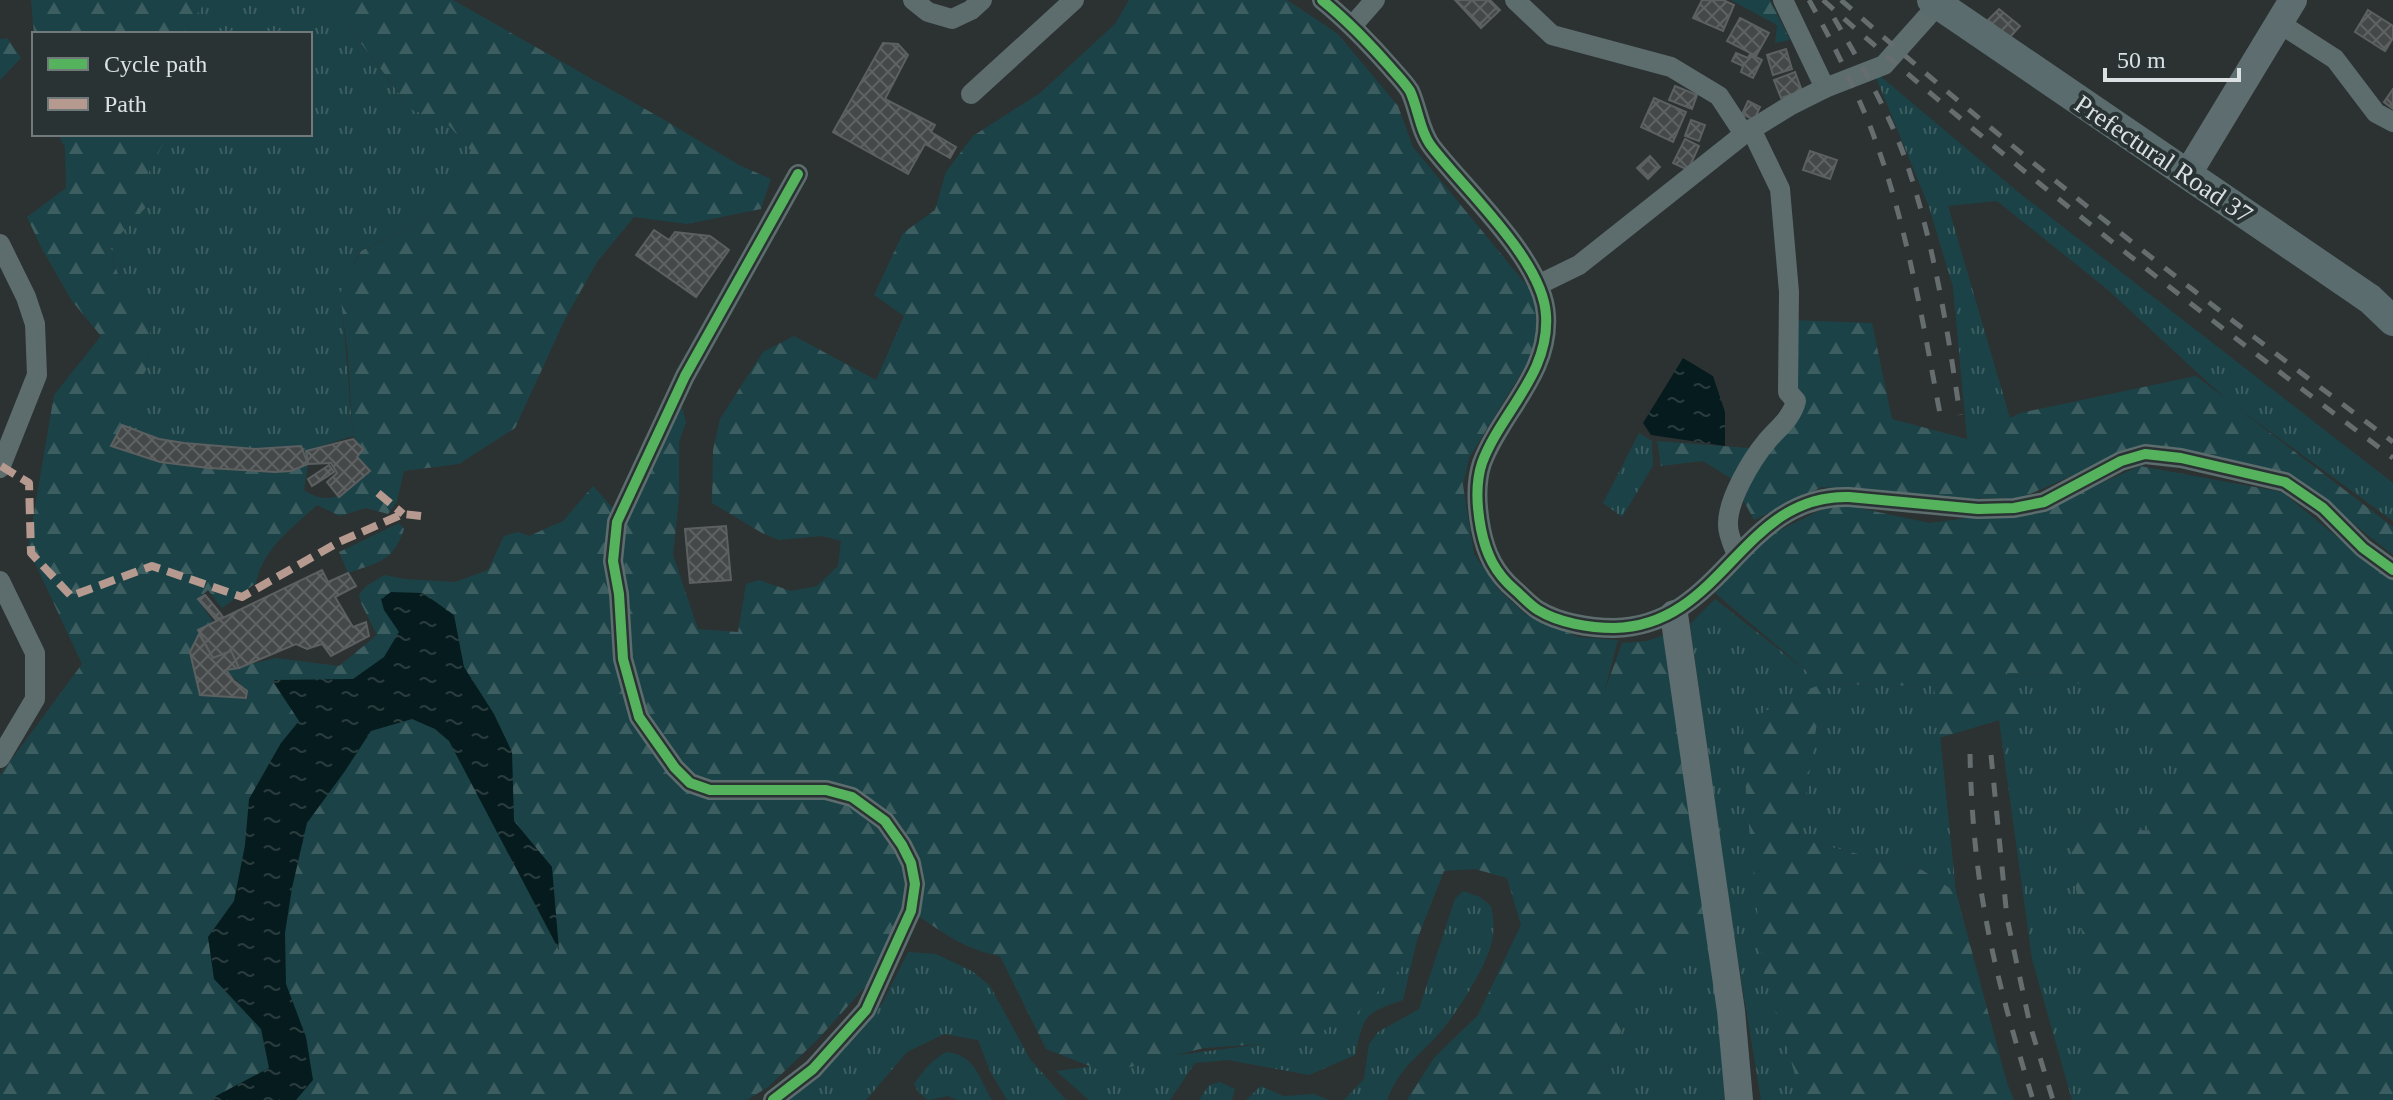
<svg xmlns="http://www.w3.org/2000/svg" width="2393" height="1100" font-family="'Times New Roman',serif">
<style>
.grass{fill:url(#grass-tufts)}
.forest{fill:url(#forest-firs)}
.water{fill:url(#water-ripples)}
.building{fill:url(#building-cross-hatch);stroke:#5c6061;stroke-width:2}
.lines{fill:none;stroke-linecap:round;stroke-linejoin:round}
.street{stroke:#5d6c6d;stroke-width:20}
.secondary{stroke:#5e6d6f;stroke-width:28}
.primary{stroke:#5b6c6e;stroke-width:30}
.rail{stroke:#656d6e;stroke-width:5;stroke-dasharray:14 14;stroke-linecap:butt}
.quiet{stroke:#b69a8f;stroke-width:8;stroke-dasharray:16 8;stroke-linecap:butt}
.cycleway-casing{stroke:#2a3334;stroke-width:15}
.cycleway{stroke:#56b35d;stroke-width:10}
.labels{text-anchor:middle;stroke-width:8;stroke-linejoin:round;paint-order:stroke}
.street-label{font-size:26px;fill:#dbe1e2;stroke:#2a3334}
</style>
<defs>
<pattern id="grass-tufts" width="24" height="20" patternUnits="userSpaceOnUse" patternTransform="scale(2)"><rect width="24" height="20" fill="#1b4347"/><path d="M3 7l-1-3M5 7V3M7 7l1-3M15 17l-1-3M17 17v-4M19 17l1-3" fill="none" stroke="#3c5e61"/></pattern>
<pattern id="forest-firs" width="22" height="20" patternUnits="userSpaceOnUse" patternTransform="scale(2)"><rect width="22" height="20" fill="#1b4347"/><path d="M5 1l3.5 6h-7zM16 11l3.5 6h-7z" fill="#3c5e61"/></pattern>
<pattern id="water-ripples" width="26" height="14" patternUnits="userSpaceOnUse" patternTransform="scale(2)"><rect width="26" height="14" fill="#061b1d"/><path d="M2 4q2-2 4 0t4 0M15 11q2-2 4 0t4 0" fill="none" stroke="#2a3c3e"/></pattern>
<pattern id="building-cross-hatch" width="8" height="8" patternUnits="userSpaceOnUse" patternTransform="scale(2)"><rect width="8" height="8" fill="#444848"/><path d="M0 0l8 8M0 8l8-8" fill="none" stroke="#5e6262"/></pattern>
</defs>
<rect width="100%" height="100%" fill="#2c3132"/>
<g class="grass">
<polygon points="206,0 328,0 403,99 446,122 471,151 431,215 360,251 341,293 353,436 306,451 308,464 289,472 209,468 160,462 111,446 148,365 151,313 124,297 110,244 152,201 147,175 168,134 310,134 310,34 181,34"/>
<polygon points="1873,70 2018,192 2393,483 2393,521 2227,400 2107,289 1997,201 1948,206 2010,418 1967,439 1953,287 1929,207"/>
<polygon points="1639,433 1652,441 1653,466 1622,517 1603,503"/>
<polygon points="1715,599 1823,684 1935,686 1956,892 1922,870 1799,839 1822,685 1743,723 1804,1100 1761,1100 1731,917 1690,624"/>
<polygon points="2005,673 2067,674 2183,772 2147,831 2066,814 2085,957 2100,1100 2072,1100 2032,959 1999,720 2020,713"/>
<path d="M1463 891 1480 897 1491 906C1494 920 1495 934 1490 948 1482 974 1451 1023 1431 1042 1411 1062 1398 1072 1387 1100H1344L1364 1079 1369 1044 1378 1032 1419 1009 1455 899Z"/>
<polygon points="1711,926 1725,1100 1613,1100 1607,1071 1633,998"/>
<path d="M1417 940 1403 1000C1364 1013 1364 1015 1355 1055L1309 1075 1228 1060 1195 1063 1170 1100H1089L1056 1071 1285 1041Z"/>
<polygon points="908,952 936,954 972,971 990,986 1030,1059 1066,1100 1007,1100 990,1071 978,1040 944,1034 907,1052 866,1100 781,1100 848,1033 882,1004"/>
<path d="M947 1052C976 1056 978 1077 992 1100H958L948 1096 928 1100 919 1093 914 1084C923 1071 932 1059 947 1052Z"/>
<polygon points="1220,1082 1235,1089 1232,1100 1199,1100 1209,1085"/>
<polygon points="1261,1086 1283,1096 1314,1094 1329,1100 1246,1100"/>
</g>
<g class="forest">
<polygon points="31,0 208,0 181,34 34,34"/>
<path d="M328 0H453L661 118 739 165 771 179 761 209 687 224 634 217 597 262 565 319 515 428 459 464 404 471 397 501 388 514 366 508 340 516 317 505C292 528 263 548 256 583L222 608 208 590 198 599 213 622 202 627 190 652 201 695 248 699 247 691 226 670 276 658 339 666 377 635 361 603 359 595 365 587 384 575 405 579 455 582 488 570 504 536 518 532 529 536 563 521 593 486 619 515 682 407 686 422 679 442V498L673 555 698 629 738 632 746 584 759 580 791 591 817 586 838 566 841 541 822 536 779 540 762 533 712 503 713 450 720 419 763 352 794 336 876 380 904 316 874 295 903 233 935 210 946 172 973 136 1040 93 1115 24 1129 0H1287L1338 34 1398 106 1413 147 1529 288 1538 314 1535 351 1469 458 1463 485 1474 554 1498 589 1525 614 1578 637 1618 640 1604 693 1622 643 1647 641 1664 635 1711 926 1633 998 1607 1071 1613 1100H1407L1434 1058 1478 1015 1521 925 1507 878 1475 869 1444 871 1409 960 1356 1014 1303 1041 1204 1048 1107 1073 1046 1049 1000 956C960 948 943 932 911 911L887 963 818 1039 768 1087 747 1100H0V775L82 664 28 548 54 395 101 336 72 301 42 249 27 217 66 188 65 148 58 134H168L147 175 152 201 110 245 124 297 151 313 148 365 112 446 160 462 209 468 289 472 308 464 304 490C333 510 349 489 371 470L357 457 361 451 353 436 348 356 340 293 361 251 431 215 471 151 446 122 412 110Z"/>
<polygon points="1731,0 1770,0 1790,40 1775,43 1777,25"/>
<polygon points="7,38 21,58 0,80 0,39"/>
<polygon points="1789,320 1872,323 1892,419 1967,439 2020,413 2196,376 2393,527 2393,555 2292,475 2134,448 2021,498 1948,499 1822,487 1754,520 1732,479 1703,461 1661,466 1657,441 1761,449 1796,401"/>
<polygon points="2140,466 2282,492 2342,541 2393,577 2393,1100 2097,1100 2090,1065 2085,957 2066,814 2147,831 2183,772 2067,674 2006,673 2020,714 1939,738 1934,686 1823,684 1799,839 1922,870 1956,892 2007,1083 2014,1100 1803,1100 1763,971 1746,795 1743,723 1799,693 1822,684 1715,593 1768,536 1835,503 1930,523 2047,507"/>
<path d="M399 523 404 529C393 562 379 562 348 573L339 552Z"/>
</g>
<g class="water">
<polygon points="1683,358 1713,376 1725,412 1725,446 1651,435 1643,423"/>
<polygon points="391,592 423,593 454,615 464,667 494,714 512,752 514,821 552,867 559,950 449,741 435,729 412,719 371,731 345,771 307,823 292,888 285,933 286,984 306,1037 313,1080 296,1100 214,1100 216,1096 269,1068 261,1029 214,979 208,937 234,901 245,845 249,799 281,743 299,721 272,680 353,679 384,657 399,632 384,610 381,599"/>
</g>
<g class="building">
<polygon points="1455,0 1490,0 1500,10 1481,28"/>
<polygon points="1702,0 1723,0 1734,5 1723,31 1693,18"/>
<polygon points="1999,9 2020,26 2009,38 1988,20"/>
<polygon points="2368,10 2393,26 2393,38 2385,51 2355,32"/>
<polygon points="1740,18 1769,33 1756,56 1727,41"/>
<polygon points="883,43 898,44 908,55 885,99 935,125 931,132 956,147 950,158 925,144 908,174 833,132"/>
<polygon points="1786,49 1792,69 1773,75 1767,55"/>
<polygon points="1736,53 1748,58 1750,54 1762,60 1753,78 1741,72 1743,66 1732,61"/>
<polygon points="1795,72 1802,91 1781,98 1774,80"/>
<polygon points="1675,86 1697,95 1692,109 1669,100"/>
<polygon points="2393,89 2393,109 2384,102"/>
<polygon points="1654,98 1686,112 1673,142 1641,127"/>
<polygon points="1748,101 1760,107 1754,120 1742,114"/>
<polygon points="1691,120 1705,125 1699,141 1685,136"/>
<polygon points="1685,139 1699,146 1688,170 1673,163"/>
<polygon points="1810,151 1837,160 1830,179 1803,170"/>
<polygon points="1650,156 1660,167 1648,179 1637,168"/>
<polygon points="654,230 669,240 675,232 710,236 729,250 696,297 636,255"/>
<polygon points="122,425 159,439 184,443 255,449 301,446 308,464 291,471 275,472 209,468 160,462 111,446"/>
<polygon points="353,439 363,449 357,457 370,471 339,497 327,482 337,473 331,463 308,464 306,451"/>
<polygon points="329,465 334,472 312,486 308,479"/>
<polygon points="726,526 731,580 690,583 685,529"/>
<polygon points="322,570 328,582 348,573 356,586 335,597 353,627 366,622 369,636 331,656 322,644 307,649 296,644 239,668 231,651 213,658 198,630"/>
<polygon points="205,595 221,614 223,617 216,620 198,599"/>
<polygon points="199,634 213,658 231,651 239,668 226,670 234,681 247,691 246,698 200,695 190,652"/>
</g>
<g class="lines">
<g class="street">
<polyline points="913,0 928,12 952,19 971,10 982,0"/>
<path d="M1322 0C1348 21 1369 43 1391 68 1397 75 1405 83 1410 91 1418 108 1420 132 1432 147 1465 190 1543 260 1546 315 1550 374 1501 412 1482 463 1475 484 1477 508 1481 529 1486 554 1495 573 1515 590 1523 597 1530 605 1538 610 1559 623 1590 628 1614 628 1724 626 1741 494 1849 497L1978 509 2014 508 2044 502 2121 461 2145 454 2181 458 2285 482 2323 508 2363 548 2393 570"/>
<polyline points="1515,0 1552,35 1671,67 1719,96 1744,134 1579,265 1538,285"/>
<polyline points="1783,0 1825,88"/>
<polyline points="2279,23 2335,59 2376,113 2393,122"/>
<polyline points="1353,25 1375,0"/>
<polyline points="971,94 1074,0"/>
<polyline points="1744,134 1791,105 1825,88 1884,65 1942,0"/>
<polyline points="0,244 26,297 35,324 37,375 0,468"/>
<path d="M1737 555C1733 545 1728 535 1728 525 1727 500 1752 459 1767 441 1778 428 1792 418 1796 401L1788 392 1789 292 1780 189 1751 129"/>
<polyline points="0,581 35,653 35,699 0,758"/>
<polyline points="773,1100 813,1069 866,1010 911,911 915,884 911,863 902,845 885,821 852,797 826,790 710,790 690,783 675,768 639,717 623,659 619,594 613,561 617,522 685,376 798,174"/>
</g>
<g class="secondary">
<polyline points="2187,175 2293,0"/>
<polyline points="1674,614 1731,1011 1739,1100"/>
</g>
<polyline class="primary" points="1932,0 2370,299 2393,321"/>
<g class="rail">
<path d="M1809 0C1831 39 1851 80 1868 121 1906 216 1922 319 1941 419"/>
<path d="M1823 0C2005 162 2198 311 2393 458"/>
<path d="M1841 0C2018 156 2204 301 2393 442"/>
<path d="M1834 18C1862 66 1892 117 1909 170 1935 250 1948 332 1960 415"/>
<path d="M1970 754C1971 805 1975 858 1984 908 1995 973 2014 1037 2033 1100"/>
<polyline points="1991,755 2007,918 2030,1025 2053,1100"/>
</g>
<g class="quiet">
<polyline points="1,466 29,483 31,553 71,596 152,566 242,597 339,542 403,514 421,516"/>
<polyline points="378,493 403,514"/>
</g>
<defs>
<g id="cycleway">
<path d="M1322 0C1348 21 1369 43 1391 68 1397 75 1405 83 1410 91 1418 108 1420 132 1432 147 1465 190 1543 260 1546 315 1550 374 1501 412 1482 463 1475 484 1477 508 1481 529 1486 554 1495 573 1515 590 1523 597 1530 605 1538 610 1559 623 1590 628 1614 628 1724 626 1741 494 1849 497L1978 509 2014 508 2044 502 2121 461 2145 454 2181 458 2285 482 2323 508 2363 548 2393 570"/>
<polyline points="773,1100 813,1069 866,1010 911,911 915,884 911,863 902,845 885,821 852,797 826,790 710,790 690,783 675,768 639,717 623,659 619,594 613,561 617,522 685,376 798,174"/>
</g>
</defs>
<use href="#cycleway" class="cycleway-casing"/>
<use href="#cycleway" class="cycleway"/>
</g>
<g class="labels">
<g class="street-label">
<text transform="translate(2164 159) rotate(34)" y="9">Prefectural Road 37</text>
</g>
</g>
<rect x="32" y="32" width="280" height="104" fill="#2a3334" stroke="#71797a" stroke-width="2"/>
<rect x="48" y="58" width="40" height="12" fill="#56b35d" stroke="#71797a" stroke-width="2"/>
<text x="104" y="72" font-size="24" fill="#dbe1e2">Cycle path</text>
<rect x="48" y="98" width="40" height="12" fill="#b69a8f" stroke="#71797a" stroke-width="2"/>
<text x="104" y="112" font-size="24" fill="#dbe1e2">Path</text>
<path d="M2105 68v12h134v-12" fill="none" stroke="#dbe1e2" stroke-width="4"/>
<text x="2117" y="68" font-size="24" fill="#dbe1e2" stroke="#2a3334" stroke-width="6" paint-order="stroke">50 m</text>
</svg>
